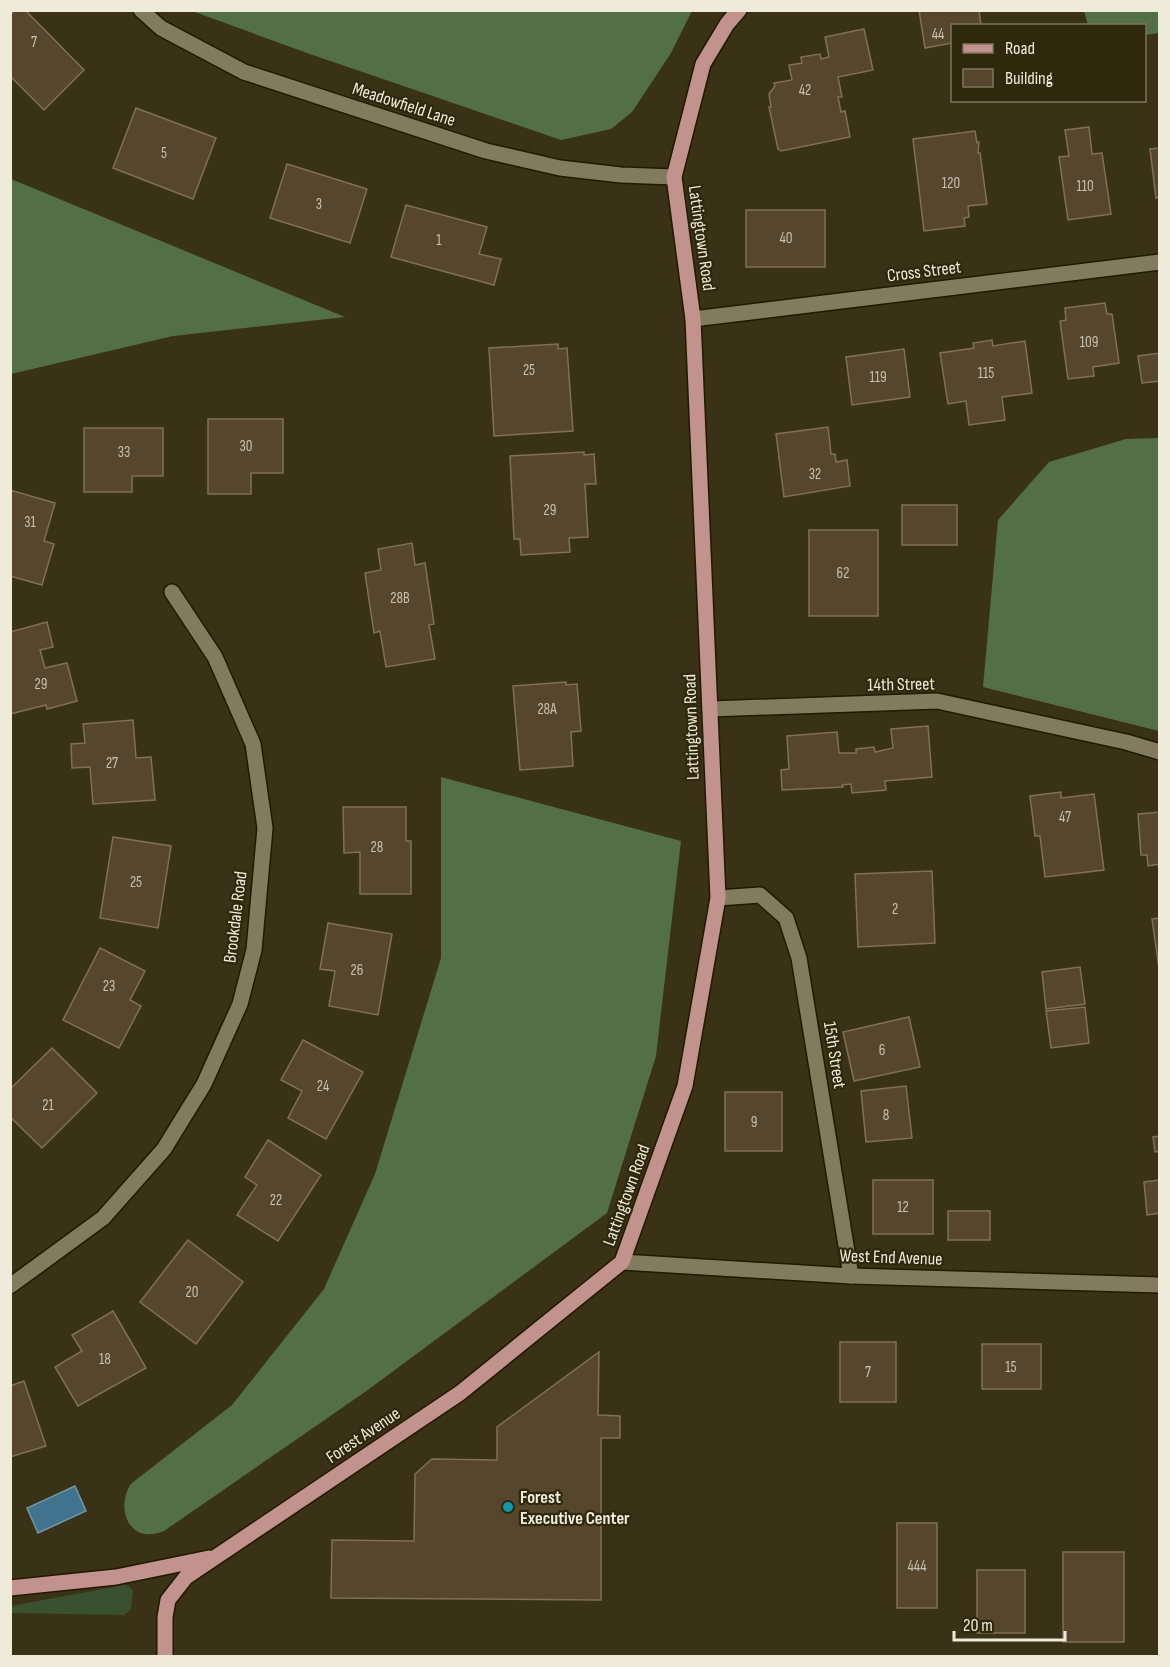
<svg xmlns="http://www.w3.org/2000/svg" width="1170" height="1667" font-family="'Sofia Sans Condensed',sans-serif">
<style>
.green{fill:#3a512f}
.forest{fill:#536f48}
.water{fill:#40738d;stroke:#7497a4;stroke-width:1.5}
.building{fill:#56462d;stroke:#807055;stroke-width:1.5}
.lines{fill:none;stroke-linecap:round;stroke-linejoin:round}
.minor-casing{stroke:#211a01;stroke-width:18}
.major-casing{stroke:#211a01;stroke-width:18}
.minor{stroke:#837b5e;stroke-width:15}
.major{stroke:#c2928d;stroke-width:15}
.culture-dot{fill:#0f9aa8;stroke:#2f280d;stroke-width:2}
.labels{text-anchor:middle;stroke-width:4.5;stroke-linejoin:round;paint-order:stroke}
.number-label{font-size:15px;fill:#c9c2b0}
.street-label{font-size:18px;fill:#efebdb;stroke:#2f280d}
.poi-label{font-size:18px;font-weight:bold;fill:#efebdb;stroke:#2f280d;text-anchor:start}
</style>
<rect width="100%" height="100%" fill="#393217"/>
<polygon class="green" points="124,1585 129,1586 133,1591 131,1609 124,1615 11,1613 11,1606"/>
<g class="forest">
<polygon points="192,11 692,11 671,53 632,112 611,129 561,140 307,53"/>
<polygon points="1084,11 1159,11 1159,33 1145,35 1144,26 1088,25"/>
<polygon points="10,179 11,179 345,317 173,336 11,374"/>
<polygon points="1159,438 1159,731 983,687 998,520 1049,462 1126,439"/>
<path d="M441 777 681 841 656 1056 607 1213 365 1392 164 1531C158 1533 152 1535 145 1534 122 1530 119 1498 132 1483L232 1405 324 1289 375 1174 441 958Z"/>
</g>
<polygon class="water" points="75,1486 86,1511 38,1533 27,1508"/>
<g class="building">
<polygon points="15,10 25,10 84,70 44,110 10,76 10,15"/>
<polygon points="919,10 979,10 981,26 952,26 952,43 925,48"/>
<polygon points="864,29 873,70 838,77 842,97 838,97 841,112 845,111 850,137 781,151 778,149 769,107 771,107 769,94 775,86 774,83 792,80 789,65 802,63 801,57 820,54 821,59 829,57 825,37"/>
<polygon points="136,108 216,138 193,199 113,168"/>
<polygon points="1089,127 1092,154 1102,153 1111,214 1068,220 1059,157 1069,156 1065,130"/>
<polygon points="975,131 977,143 979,142 978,153 980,153 987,204 968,206 969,217 964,218 965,226 924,231 913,139"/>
<polygon points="1160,148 1160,197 1156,198 1150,149"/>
<polygon points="287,164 367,189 350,243 270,218"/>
<polygon points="406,205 487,227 479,254 501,259 494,285 391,257"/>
<rect x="746" y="210" width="79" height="57"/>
<polygon points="1105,303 1107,314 1112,314 1119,363 1093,367 1094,376 1068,379 1060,321 1066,320 1065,308"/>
<polygon points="992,340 993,346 1025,341 1032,393 1002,397 1005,420 969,425 966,401 948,404 940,353 974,348 973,343"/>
<polygon points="558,344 558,349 567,348 573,431 494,436 489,348"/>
<polygon points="904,349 910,397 852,405 846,357"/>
<polygon points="1160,353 1160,381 1142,383 1138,356"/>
<polygon points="208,419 283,419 283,473 251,473 251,494 208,494"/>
<polygon points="828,427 831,454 835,454 836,462 847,460 850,486 784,497 776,434"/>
<polygon points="84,428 163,428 163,476 132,476 132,492 84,492"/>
<polygon points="584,452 584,455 594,454 596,484 585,484 588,537 569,538 570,552 521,555 520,539 514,539 510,456"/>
<polygon points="10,490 55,503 44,541 54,544 42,585 10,576"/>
<rect x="902" y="505" width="55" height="40"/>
<rect x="809" y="530" width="69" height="86"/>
<polygon points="412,543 415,565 425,563 434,624 429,625 435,659 386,667 380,631 374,633 365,573 381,570 378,549"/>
<polygon points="47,622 53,647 40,650 45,668 67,663 77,701 47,709 46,705 10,714 10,632"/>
<polygon points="566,682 566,685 577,684 581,731 571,732 573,766 520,770 513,686"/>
<polygon points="133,720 136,758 151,757 155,800 93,804 90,767 72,768 71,744 85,743 83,724"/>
<polygon points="928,726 932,777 885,781 886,790 852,793 851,784 842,785 843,787 782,790 781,770 789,769 787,736 837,732 839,753 856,753 856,749 874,747 875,752 893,748 891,729"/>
<polygon points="1061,792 1061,798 1094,794 1104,870 1045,877 1040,836 1035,836 1030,796"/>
<polygon points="343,807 406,807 406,841 411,841 411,894 360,894 360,852 344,853"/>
<polygon points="1160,812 1160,864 1148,866 1147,855 1141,855 1138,814"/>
<polygon points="113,837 171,846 158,928 100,918"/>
<polygon points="932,871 935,943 858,947 855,874"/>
<polygon points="1160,918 1160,968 1159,968 1152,919"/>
<polygon points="328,923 392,934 378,1015 329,1006 335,971 320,969"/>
<polygon points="100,948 145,971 130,1000 141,1006 119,1048 63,1020"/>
<polygon points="1080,967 1085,1004 1046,1009 1042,972"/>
<polygon points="1085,1007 1089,1043 1051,1048 1046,1011"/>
<polygon points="909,1017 920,1067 854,1081 843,1032"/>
<polygon points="303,1040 363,1072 326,1139 288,1118 302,1091 281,1080"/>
<polygon points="52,1048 97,1093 42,1148 10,1117 10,1089"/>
<polygon points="906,1086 912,1138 866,1142 861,1091"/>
<rect x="725" y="1092" width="57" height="59"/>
<polygon points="1160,1136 1160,1151 1155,1152 1153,1137"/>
<polygon points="268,1140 321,1175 278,1241 237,1215 257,1185 245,1177"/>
<rect x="873" y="1180" width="60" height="54"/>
<polygon points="1160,1180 1160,1213 1147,1215 1144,1182"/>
<rect x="948" y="1211" width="42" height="29"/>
<polygon points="188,1240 243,1282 196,1344 140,1302"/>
<polygon points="113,1311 146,1368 78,1406 55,1367 82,1351 72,1335"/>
<rect x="840" y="1342" width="56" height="60"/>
<rect x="982" y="1344" width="59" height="45"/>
<polygon points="599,1352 598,1415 620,1416 620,1438 601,1438 601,1600 331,1598 332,1540 414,1541 415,1474 432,1459 497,1460 497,1427"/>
<polygon points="24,1381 46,1446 10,1457 10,1386"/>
<rect x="897" y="1523" width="40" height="85"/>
<rect x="1063" y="1552" width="61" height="90"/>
<rect x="977" y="1570" width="48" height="63"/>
</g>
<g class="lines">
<defs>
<g id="minor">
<polyline points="141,10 161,28 244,72 486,151 560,168 621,175 674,177"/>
<polyline points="693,319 1160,262"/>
<polyline points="710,709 937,701 1126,742 1160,752"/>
<polyline points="718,898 760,895 786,918 799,958 851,1276"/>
<polyline points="622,1262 851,1276 1160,1285"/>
<polyline points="10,1286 103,1218 164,1149 204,1084 240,1004 254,950 265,828 253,744 215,657 172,592"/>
</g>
<g id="major">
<polyline points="10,1588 116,1577 209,1558"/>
<polyline points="165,1656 165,1617 168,1600 186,1577 460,1393 622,1262 685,1086 718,898 693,319 674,177 703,64 727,24 739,10"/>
</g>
</defs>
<use href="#minor" class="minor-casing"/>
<use href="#major" class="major-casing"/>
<use href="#minor" class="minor"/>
<use href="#major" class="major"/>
</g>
<circle class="culture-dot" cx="508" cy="1507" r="6"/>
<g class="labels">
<g class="number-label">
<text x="938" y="39">44</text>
<text x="34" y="47">7</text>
<text x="805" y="95">42</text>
<text x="164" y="158">5</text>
<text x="951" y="188">120</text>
<text x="1085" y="191">110</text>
<text x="319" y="209">3</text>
<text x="786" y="243">40</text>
<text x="439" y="245">1</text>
<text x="1089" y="347">109</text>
<text x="529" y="375">25</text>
<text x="986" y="378">115</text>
<text x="878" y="382">119</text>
<text x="246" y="451">30</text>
<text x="124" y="457">33</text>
<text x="815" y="479">32</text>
<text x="550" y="515">29</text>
<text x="30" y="527">31</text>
<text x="843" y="578">62</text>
<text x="400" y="603">28B</text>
<text x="41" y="689">29</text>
<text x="547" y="714">28A</text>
<text x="112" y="768">27</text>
<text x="1065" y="822">47</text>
<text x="377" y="852">28</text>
<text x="136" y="887">25</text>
<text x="895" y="914">2</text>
<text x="357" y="975">26</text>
<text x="109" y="991">23</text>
<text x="882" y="1055">6</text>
<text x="323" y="1091">24</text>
<text x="48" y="1110">21</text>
<text x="886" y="1120">8</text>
<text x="754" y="1127">9</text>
<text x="276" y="1205">22</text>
<text x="903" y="1212">12</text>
<text x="192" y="1297">20</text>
<text x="105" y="1364">18</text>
<text x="1011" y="1372">15</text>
<text x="868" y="1377">7</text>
<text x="917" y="1571">444</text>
</g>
<g class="street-label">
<text transform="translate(404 104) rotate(18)" y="6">Meadowfield Lane</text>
<text transform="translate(702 238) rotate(82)" y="6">Lattingtown Road</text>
<text transform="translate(924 271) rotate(-7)" y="6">Cross Street</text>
<text transform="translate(901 684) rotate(-1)" y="6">14th Street</text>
<text transform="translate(691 727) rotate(-92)" y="6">Lattingtown Road</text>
<text transform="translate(235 917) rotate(-83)" y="6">Brookdale Road</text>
<text transform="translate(835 1055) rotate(81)" y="6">15th Street</text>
<text transform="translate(626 1195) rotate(-70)" y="6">Lattingtown Road</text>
<text transform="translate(891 1257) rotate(2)" y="6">West End Avenue</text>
<text transform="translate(363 1435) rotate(-34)" y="6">Forest Avenue</text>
</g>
<g class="poi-label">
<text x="520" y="1503">Forest<tspan x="520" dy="21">Executive Center</tspan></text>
</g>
</g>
<rect width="1170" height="1667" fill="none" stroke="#efebdb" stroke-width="24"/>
<rect x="951" y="24" width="195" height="78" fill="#2f280d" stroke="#7c765f" stroke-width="1.5"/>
<rect x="963" y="44" width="30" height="9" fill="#c2928d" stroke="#7c765f" stroke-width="1.5"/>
<text x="1005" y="54" font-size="18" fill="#efebdb">Road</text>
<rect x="963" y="69" width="30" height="18" fill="#56462d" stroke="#7c765f" stroke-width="1.5"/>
<text x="1005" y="84" font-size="18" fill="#efebdb">Building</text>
<path d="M954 1631v9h111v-9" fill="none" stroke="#efebdb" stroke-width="3"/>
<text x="963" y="1631" font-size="18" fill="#efebdb" stroke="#2f280d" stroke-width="4.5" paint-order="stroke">20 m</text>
</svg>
